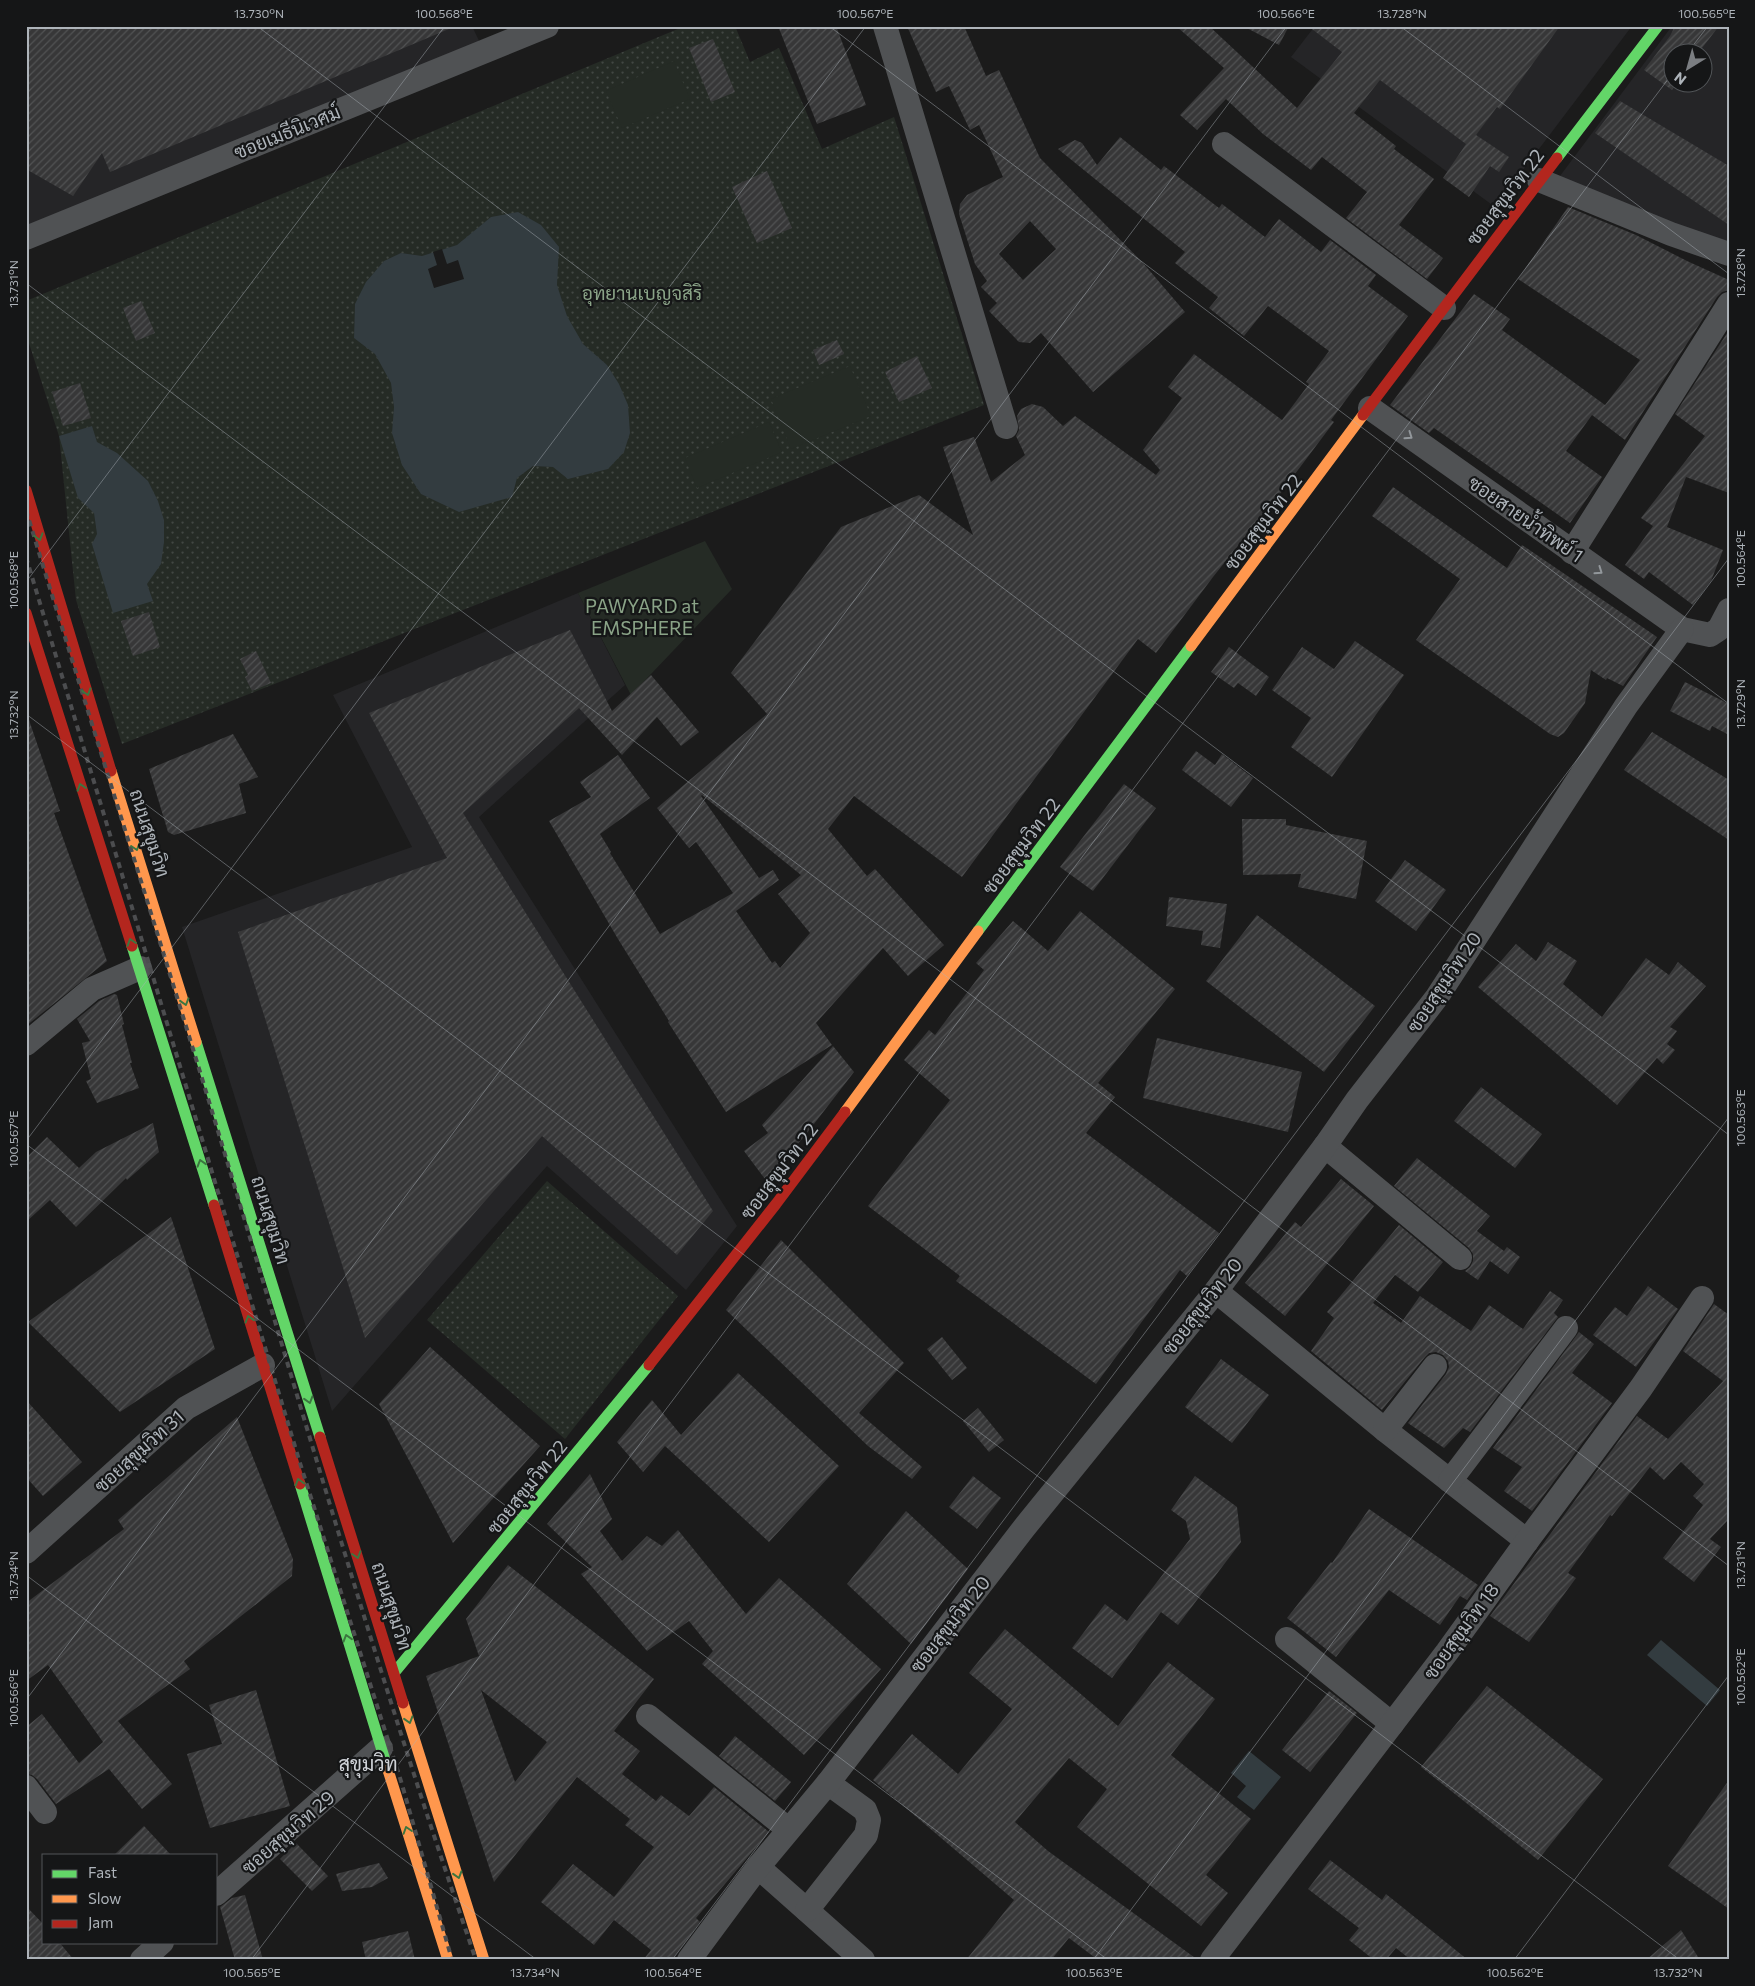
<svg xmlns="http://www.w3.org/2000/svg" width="1755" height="1986" font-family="Commissioner,Sarabun,sans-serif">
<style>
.built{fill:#252527;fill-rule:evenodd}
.grass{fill:url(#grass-dots)}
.garden{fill:#252b25}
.water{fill:#333c40}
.pier{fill:#1b1b1b}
.building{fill:url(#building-hatch);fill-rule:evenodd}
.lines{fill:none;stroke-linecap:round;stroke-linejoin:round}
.street{stroke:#505254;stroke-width:24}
.fast{stroke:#63d668;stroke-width:11}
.slow{stroke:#ff974d;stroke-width:11}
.jam{stroke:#b3261e;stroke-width:11}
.rail{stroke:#4c4d4f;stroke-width:4;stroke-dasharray:6 5;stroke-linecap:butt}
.oneway{stroke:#92979b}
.oneway2{stroke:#3c7640}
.ticks{fill:none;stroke:#aeb4ba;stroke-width:1;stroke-opacity:0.45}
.labels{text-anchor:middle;stroke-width:4.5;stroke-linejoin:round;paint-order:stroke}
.street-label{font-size:19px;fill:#aeb4ba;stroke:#151617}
.park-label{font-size:19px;fill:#8aa387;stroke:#151617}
.neighbourhood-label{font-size:20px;fill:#cfd2d7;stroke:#151617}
.neatline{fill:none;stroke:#aeb4ba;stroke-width:2}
.ticks-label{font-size:12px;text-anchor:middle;fill:#aeb4ba}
</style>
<defs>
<pattern id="grass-dots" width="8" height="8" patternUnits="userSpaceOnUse" patternTransform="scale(1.25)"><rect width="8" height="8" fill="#252b25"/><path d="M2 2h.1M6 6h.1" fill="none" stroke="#424743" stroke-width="1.8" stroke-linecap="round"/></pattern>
<pattern id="building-hatch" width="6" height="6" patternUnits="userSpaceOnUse" patternTransform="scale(1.25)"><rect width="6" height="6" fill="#373738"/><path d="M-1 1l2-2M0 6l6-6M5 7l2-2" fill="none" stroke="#515253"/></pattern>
</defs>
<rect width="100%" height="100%" fill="#1b1b1b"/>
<g class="built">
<polygon points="26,26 472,26 481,45 26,227"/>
<polygon points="1315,26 1632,26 1495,207 1291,57"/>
<path d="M1672 26H1729V251L1557 180ZM1672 52H1702V82H1672Z"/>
<polygon points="578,593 625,685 479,817 737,1226 686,1290 547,1166 332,1411 182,927 412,847 333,695"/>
</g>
<g class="grass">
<polygon points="685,26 735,26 750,62 779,48 822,149 894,117 984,405 122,744 76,600 59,436 26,334 26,301"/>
<polygon points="547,1181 678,1296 565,1439 427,1320"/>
</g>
<g class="garden">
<polygon points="674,61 690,99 622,128 606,91"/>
<polygon points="850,366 871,416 791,449 771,399"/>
<polygon points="769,422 782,452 697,488 685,458"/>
<polygon points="705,541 732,589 631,695 578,593"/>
</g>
<g class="water">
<polygon points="518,212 541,225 559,247 557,285 567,316 583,344 607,365 619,384 628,405 630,433 624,452 608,469 568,479 553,467 533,466 517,478 512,497 459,512 421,494 402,465 392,433 394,407 391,383 375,354 354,338 355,304 366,282 384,261 401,253 422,256 457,245 491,217"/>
<polygon points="92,426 97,442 117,453 148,481 158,501 164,520 164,542 161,564 147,584 153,601 113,613 92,544 97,534 94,513 78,498 59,436"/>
<polygon points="1661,1640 1720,1690 1707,1706 1647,1655"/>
<polygon points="1249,1751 1281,1777 1254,1810 1237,1797 1246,1786 1231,1773"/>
</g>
<polygon class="pier" points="442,249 447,264 458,260 464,279 434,288 428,269 437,265 433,252"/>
<g class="building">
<polygon points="26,26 456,26 110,172 102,153 73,196 26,169"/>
<polygon points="778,26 836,26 866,105 817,124"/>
<path d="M907 26H964L986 76 999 70 1040 158 1143 263 1185 312 1093 392 1041 333 1030 343 1019 342 989 311 997 303 981 287 987 281 975 264 959 214 960 204 967 195 1003 177 979 125 970 130 949 86 936 92ZM1030 221 1056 249 1023 280 999 254Z"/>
<polygon points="1176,26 1209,26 1297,108 1342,52 1308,26 1560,26 1500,109 1497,107 1476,135 1509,157 1499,172 1490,166 1469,197 1443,178 1466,144 1380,80 1354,113 1396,146 1394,149 1434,179 1399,225 1443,258 1427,279 1346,218 1367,192 1322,157 1311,170 1263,134 1226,99 1197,130 1180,115 1224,68"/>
<polygon points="1243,26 1289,26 1279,45"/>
<polygon points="1675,26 1719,26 1699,52 1672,52 1672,82 1677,82 1672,90 1644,70 1670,36"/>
<polygon points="713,39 735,92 711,102 689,48"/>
<polygon points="1620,101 1729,166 1729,225 1595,133"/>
<path d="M1120 137 1161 170 1164 166 1219 208 1222 204 1265 237 1279 219 1321 252 1330 240 1376 275 1368 286 1408 316 1331 420 1334 422 1265 514 1264 513 1213 577 1156 653 1138 639 962 877 854 796 828 829 867 876 875 869 944 945 908 976 883 948 816 1023 832 1045 726 1112 668 1022 669 1021 618 939 549 821 591 797 580 782 618 755 650 798 600 834 611 852 610 853 660 934 733 893 696 842 689 848 657 808 767 714 731 673 841 527 919 495 973 535 943 447 974 437 991 482 1025 455 1016 436 1019 430 1017 416 1021 409 1032 404 1043 407 1063 426 1075 416 1156 475 1160 470 1143 450 1182 398 1168 387 1194 354 1282 420 1309 384 1306 382 1329 351 1268 306 1244 336 1209 308 1218 297 1175 263 1185 252 1058 149 1075 140 1082 143 1097 165ZM702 795 801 875 778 894 810 933 780 968 775 961 772 963 736 911 779 880 773 870 759 878 701 796Z"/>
<polygon points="767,171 792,228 757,243 732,187"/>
<polygon points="1568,207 1636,235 1687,261 1729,280 1729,290 1722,292 1717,297 1625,440 1592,415 1566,451 1602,477 1570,523 1434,428 1429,433 1390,405 1474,294 1510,319 1502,330 1605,405 1640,360 1518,279"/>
<polygon points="141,301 155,333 136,341 123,308"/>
<polygon points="1729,330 1729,493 1686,477 1667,527 1723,550 1711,581 1693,605 1649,572 1644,579 1625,565 1653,526 1641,518 1705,436 1675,414"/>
<polygon points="837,340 844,354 819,365 813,350"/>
<polygon points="917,356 932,388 899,402 885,372"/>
<polygon points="80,383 91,418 63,426 52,392"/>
<polygon points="1393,487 1507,568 1522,545 1657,637 1623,686 1607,678 1606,680 1591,670 1585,703 1564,733 1558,737 1550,734 1416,640 1460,579 1372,516"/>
<polygon points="149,612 160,647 133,656 121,621"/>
<polygon points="570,630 612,711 651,675 699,732 681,746 657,717 622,755 579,708 463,813 713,1211 677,1255 542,1136 365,1338 238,932 447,858 369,713"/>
<polygon points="1355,641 1404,675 1332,777 1291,747 1311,718 1272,690 1302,647 1334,669"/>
<polygon points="1229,647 1269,677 1256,696 1238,683 1234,688 1211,672"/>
<polygon points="256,651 271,683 252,691 245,677 248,675 240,659"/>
<polygon points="1685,682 1729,704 1729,735 1712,726 1710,731 1670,711"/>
<polygon points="26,720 29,720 60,811 54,813 107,961 26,1026"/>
<polygon points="1652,732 1729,780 1729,840 1624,770"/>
<polygon points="233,734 258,777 239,784 246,813 174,835 168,832 149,769"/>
<polygon points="1196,751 1215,765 1222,754 1253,778 1231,807 1182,770"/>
<polygon points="1124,784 1156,808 1093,891 1060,867"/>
<polygon points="1242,819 1286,819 1286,825 1367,841 1356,899 1298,887 1301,874 1243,875"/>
<polygon points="1405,860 1446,890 1416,931 1375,901"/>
<polygon points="1169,897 1227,904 1220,948 1201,945 1203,931 1166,926"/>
<polygon points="1080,911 1175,989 1098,1083 1115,1097 1086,1133 1219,1233 1187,1276 1180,1270 1096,1384 956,1281 960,1276 868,1206 950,1100 904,1060 929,1030 935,1035 984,970 976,963 1013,921 1048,951"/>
<polygon points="1257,915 1375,1006 1324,1072 1206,981"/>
<polygon points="1548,942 1577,961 1563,984 1602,1017 1646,958 1669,975 1678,962 1706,986 1670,1027 1677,1031 1667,1044 1675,1050 1663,1064 1657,1058 1617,1105 1478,987 1516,944 1536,961"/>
<polygon points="114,994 117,995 124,1024 122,1025 132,1063 130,1063 139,1088 97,1103 86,1081 91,1079 82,1043 90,1041 77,1019 99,1001"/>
<polygon points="1157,1038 1302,1072 1288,1132 1143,1098"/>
<polygon points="833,1046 854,1072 807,1133 780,1165 782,1167 765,1179 744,1151 768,1133 762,1125"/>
<polygon points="1481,1087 1542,1134 1515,1168 1454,1121"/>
<polygon points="153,1123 159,1152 127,1180 126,1178 76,1227 50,1200 26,1222 26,1158 47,1137 79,1168 96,1152"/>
<polygon points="1417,1158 1490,1216 1477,1231 1504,1251 1507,1247 1520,1257 1508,1274 1490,1261 1478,1280 1465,1271 1470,1267 1473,1261 1473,1254 1469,1248 1394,1186"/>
<polygon points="1341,1179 1374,1206 1285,1316 1245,1283 1295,1222 1301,1227"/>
<polygon points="171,1217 215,1349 120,1412 28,1322"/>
<polygon points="1399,1225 1443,1262 1418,1292 1395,1275 1373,1303 1401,1323 1420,1296 1471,1331 1489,1305 1523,1329 1550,1291 1563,1300 1554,1313 1558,1317 1470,1432 1463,1428 1444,1448 1408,1423 1446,1374 1449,1367 1448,1361 1443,1355 1436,1352 1429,1353 1425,1357 1382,1410 1311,1351 1334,1318 1327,1312"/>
<polygon points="781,1240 904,1363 859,1413 922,1467 912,1479 868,1446 726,1310"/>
<polygon points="1648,1286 1678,1309 1636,1367 1593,1335 1615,1307 1627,1316"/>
<polygon points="1714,1304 1729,1315 1729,1519 1710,1539 1721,1547 1694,1582 1663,1558 1703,1505 1693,1496 1704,1484 1681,1462 1664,1480 1650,1467 1612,1516 1610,1515 1568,1573 1576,1578 1529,1642 1490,1616 1637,1416 1668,1439 1723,1381 1683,1351"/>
<polygon points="1579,1332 1594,1344 1572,1373 1612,1403 1532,1511 1504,1491 1522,1467 1493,1448"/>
<polygon points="942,1337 967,1368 952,1380 927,1349"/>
<polygon points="430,1347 540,1446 453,1543 379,1404"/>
<polygon points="1221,1359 1269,1395 1232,1443 1185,1407"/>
<polygon points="738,1373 839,1466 769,1542 665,1446 643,1472 617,1442 652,1400 681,1435"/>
<polygon points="26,1400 82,1462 43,1496 26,1477"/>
<polygon points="978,1408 1004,1440 989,1452 963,1421"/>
<polygon points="237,1417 293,1559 292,1576 184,1661 190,1669 118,1721 172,1784 142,1809 109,1769 56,1804 37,1779 32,1775 26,1774 26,1727 42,1714 79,1763 103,1742 48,1665 26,1681 26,1603 124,1529 118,1520"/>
<polygon points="590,1474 612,1519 600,1531 622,1561 647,1536 662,1546 678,1530 746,1614 779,1578 881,1669 804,1755 702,1664 713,1651 689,1621 647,1651 581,1574 592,1567 547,1524"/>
<polygon points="973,1476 1001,1498 977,1529 949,1507"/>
<polygon points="1195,1476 1237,1507 1241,1542 1178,1625 1161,1612 1112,1678 1072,1648 1105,1604 1127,1621 1190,1539 1186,1521 1171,1510"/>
<polygon points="1369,1509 1478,1585 1467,1600 1460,1596 1440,1625 1389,1590 1336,1657 1287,1618 1331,1562 1332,1563"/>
<polygon points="906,1511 968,1569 911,1644 847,1584"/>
<path d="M508 1565 654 1679 614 1731 640 1751 622 1774 656 1801 661 1795 689 1816 714 1787 769 1832 696 1918 700 1922 672 1960H643L651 1950 614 1920 594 1945 541 1902 573 1864 614 1897 654 1847 625 1825 630 1819 577 1777 494 1882 426 1676 479 1656 466 1619ZM481 1690 547 1742 515 1782Z"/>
<polygon points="1005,1629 1118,1726 1168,1662 1215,1699 1171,1755 1251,1819 1206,1875 1228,1893 1201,1926 1077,1827 1107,1789 1069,1758 1015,1822 1048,1851 1198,1960 1098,1960 1069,1938 1051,1960 966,1960 1014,1900 873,1780 912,1734 958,1774 1012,1709 969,1673"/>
<polygon points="1487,1686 1603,1779 1538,1860 1421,1767"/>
<polygon points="256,1690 290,1806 210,1828 187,1754 222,1744 209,1705"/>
<polygon points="1329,1691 1357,1713 1310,1772 1282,1750"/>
<polygon points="735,1736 791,1782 775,1801 719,1756"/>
<polygon points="1729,1780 1729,1909 1668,1866"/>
<polygon points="144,1826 171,1855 114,1855"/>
<polygon points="296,1843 328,1876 312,1891 280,1859"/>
<polygon points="1330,1860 1382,1900 1386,1894 1468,1960 1411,1960 1396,1948 1386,1960 1374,1960 1349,1940 1359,1928 1308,1889"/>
<polygon points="379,1863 388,1878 372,1887 342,1891 336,1874"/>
<polygon points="245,1895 263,1960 235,1960 220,1907 232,1898"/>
<polygon points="26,1906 44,1925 44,1942 59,1942 74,1960 33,1960 26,1953"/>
<polygon points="1681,1930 1700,1960 1646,1960"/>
<polygon points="408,1931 415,1960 366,1960 362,1942"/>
</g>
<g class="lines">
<g class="street">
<polyline points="885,26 1006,427"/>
<polyline points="1224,144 1444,308"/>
<polyline points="1539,180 1671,234 1729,254"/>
<polyline points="26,238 547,26"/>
<polyline points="1370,408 1682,629 1710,635 1719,629 1729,610"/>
<polyline points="1572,552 1729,304"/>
<polyline points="26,1044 92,989 140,968"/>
<polyline points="1325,1146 1460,1258"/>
<polyline points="1216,1291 1385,1430 1527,1541"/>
<polyline points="1385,1430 1435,1366"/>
<polyline points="1450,1481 1566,1328"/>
<polyline points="26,1552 186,1408 263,1365"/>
<polyline points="1287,1639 1392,1724"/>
<polyline points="648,1716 788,1829"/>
<polyline points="26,1787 45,1812"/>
<polyline points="758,1867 863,1960"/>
<polyline points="216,1894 381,1748"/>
<polyline points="807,1910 866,1835 869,1820 865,1810 828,1783"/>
<polyline points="142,1960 162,1942"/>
<polyline points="689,1960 758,1867 828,1783 1024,1528 1216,1291 1325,1146 1357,1100 1437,997 1626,706 1682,629"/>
<polyline points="1212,1960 1447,1652 1527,1541 1641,1388 1702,1298"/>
</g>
<g class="fast">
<polyline points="1557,158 1658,26"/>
<polyline points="978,931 1191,646"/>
<polyline points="132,946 214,1205"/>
<polyline points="196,1042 320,1437"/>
<polyline points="300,1484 388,1770"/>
<polyline points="394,1673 649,1365"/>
</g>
<g class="slow">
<polyline points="1191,646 1363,415"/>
<polyline points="111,771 196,1042"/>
<polyline points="845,1112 978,931"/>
<polyline points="403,1703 484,1960"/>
<polyline points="388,1770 448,1960"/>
</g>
<g class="jam">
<polyline points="1363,415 1557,158"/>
<polyline points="26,490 111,771"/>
<polyline points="26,613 132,946"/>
<polyline points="214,1205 300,1484"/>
<polyline points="649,1365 776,1204 845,1112"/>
<polyline points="320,1437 403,1703"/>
</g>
<g class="rail">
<path d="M26 510C94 734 166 957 233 1181 311 1441 387 1703 476 1960"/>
<polyline points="26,557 300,1463 401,1781 452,1960"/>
</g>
</g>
<defs><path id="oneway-chevron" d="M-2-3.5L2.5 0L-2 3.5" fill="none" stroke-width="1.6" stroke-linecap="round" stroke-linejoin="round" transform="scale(1.25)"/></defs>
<g class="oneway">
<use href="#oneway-chevron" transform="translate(1409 436) rotate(35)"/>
<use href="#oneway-chevron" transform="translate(1599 571) rotate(35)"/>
</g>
<g class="oneway2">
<use href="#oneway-chevron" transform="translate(39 537) rotate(74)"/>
<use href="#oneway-chevron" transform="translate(87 692) rotate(73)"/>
<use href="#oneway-chevron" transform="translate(81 787) rotate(-108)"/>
<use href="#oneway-chevron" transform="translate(136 847) rotate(72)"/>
<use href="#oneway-chevron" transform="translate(131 942) rotate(-108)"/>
<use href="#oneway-chevron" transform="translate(185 1002) rotate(73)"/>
<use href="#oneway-chevron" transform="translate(201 1163) rotate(-107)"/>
<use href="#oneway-chevron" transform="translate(249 1319) rotate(-107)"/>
<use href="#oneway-chevron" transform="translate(309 1400) rotate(73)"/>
<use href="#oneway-chevron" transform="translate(299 1482) rotate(-107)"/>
<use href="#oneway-chevron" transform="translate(357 1555) rotate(72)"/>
<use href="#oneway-chevron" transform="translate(347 1638) rotate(-107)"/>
<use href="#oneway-chevron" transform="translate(409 1720) rotate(73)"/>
<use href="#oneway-chevron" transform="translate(407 1830) rotate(-108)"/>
<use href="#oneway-chevron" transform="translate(458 1875) rotate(73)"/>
</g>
<path class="ticks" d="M257 26 1729 1135M829 26 1729 704M1400 26 1729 274M1688 52 1708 26M26 283 1729 1566M26 582 445 26M26 714 1680 1960M26 1141 866 26M26 1144 1108 1960M26 1575 537 1960M26 1700 1287 26M251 1960 1672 74M672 1960 1729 558M1093 1960 1729 1117M1514 1960 1729 1675"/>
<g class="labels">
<g class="street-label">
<text transform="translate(287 132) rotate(-22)" y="7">ซอยเมธีนิเวศม์</text>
<text transform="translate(1505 197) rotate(-53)" y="7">ซอยสุขุมวิท 22</text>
<text transform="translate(1526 519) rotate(35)" y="7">ซอยสายน้ำทิพย์ 1</text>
<text transform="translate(1263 522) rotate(-53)" y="7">ซอยสุขุมวิท 22</text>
<text transform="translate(150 833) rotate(72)" y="7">ถนนสุขุมวิท</text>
<text transform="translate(1021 846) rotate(-53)" y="7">ซอยสุขุมวิท 22</text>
<text transform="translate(1444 982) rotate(-56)" y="7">ซอยสุขุมวิท 20</text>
<text transform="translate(779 1171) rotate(-53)" y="7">ซอยสุขุมวิท 22</text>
<text transform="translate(271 1220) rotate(73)" y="7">ถนนสุขุมวิท</text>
<text transform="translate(1202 1306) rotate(-52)" y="7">ซอยสุขุมวิท 20</text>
<text transform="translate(139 1451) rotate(-42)" y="7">ซอยสุขุมวิท 31</text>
<text transform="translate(527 1487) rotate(-51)" y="7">ซอยสุขุมวิท 22</text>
<text transform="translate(392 1606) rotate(72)" y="7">ถนนสุขุมวิท</text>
<text transform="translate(950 1624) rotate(-52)" y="7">ซอยสุขุมวิท 20</text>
<text transform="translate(1461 1631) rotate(-54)" y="7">ซอยสุขุมวิท 18</text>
<text transform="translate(288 1832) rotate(-41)" y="7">ซอยสุขุมวิท 29</text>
</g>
<g class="park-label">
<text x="642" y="300">อุทยานเบญจสิริ</text>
<text x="642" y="613">PAWYARD at<tspan x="642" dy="22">EMSPHERE</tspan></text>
</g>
<g class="neighbourhood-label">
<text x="368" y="1771">สุขุมวิท</text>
</g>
</g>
<rect width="1755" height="1986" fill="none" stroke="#151617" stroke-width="55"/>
<rect x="42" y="1854" width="175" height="90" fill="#151617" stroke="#525558"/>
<rect x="52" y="1870" width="25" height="8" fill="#63d668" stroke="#525558"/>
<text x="88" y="1878" font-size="15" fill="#aeb4ba">Fast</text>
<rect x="52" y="1895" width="25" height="8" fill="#ff974d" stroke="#525558"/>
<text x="88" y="1904" font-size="15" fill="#aeb4ba">Slow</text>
<rect x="52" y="1920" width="25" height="8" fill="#b3261e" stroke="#525558"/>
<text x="88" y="1928" font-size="15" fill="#aeb4ba">Jam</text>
<g transform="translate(1688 68) rotate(217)"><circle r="24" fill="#151617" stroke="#525558"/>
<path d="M0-4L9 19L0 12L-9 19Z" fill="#7b7e82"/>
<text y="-8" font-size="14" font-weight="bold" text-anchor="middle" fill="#aeb4ba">N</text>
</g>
<rect x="28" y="28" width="1700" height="1930" class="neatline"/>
<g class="ticks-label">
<text x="259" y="18">13.730°N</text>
<text x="444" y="18">100.568°E</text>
<text x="865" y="18">100.567°E</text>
<text x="1286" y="18">100.566°E</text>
<text x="1402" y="18">13.728°N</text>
<text x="1707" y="18">100.565°E</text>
<text transform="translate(1741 273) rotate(-90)" y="4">13.728°N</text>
<text transform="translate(14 284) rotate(-90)" y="4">13.731°N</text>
<text transform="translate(1741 559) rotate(-90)" y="4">100.564°E</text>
<text transform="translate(14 580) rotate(-90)" y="4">100.568°E</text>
<text transform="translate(1741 704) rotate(-90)" y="4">13.729°N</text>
<text transform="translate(14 715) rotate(-90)" y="4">13.732°N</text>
<text transform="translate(1741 1118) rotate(-90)" y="4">100.563°E</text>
<text transform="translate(14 1139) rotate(-90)" y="4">100.567°E</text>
<text transform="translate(1741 1565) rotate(-90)" y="4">13.731°N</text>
<text transform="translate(14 1576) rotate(-90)" y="4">13.734°N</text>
<text transform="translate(1741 1677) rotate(-90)" y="4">100.562°E</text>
<text transform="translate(14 1698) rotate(-90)" y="4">100.566°E</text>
<text x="252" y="1977">100.565°E</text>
<text x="535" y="1977">13.734°N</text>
<text x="673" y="1977">100.564°E</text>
<text x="1094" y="1977">100.563°E</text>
<text x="1515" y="1977">100.562°E</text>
<text x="1678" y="1977">13.732°N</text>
</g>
</svg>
